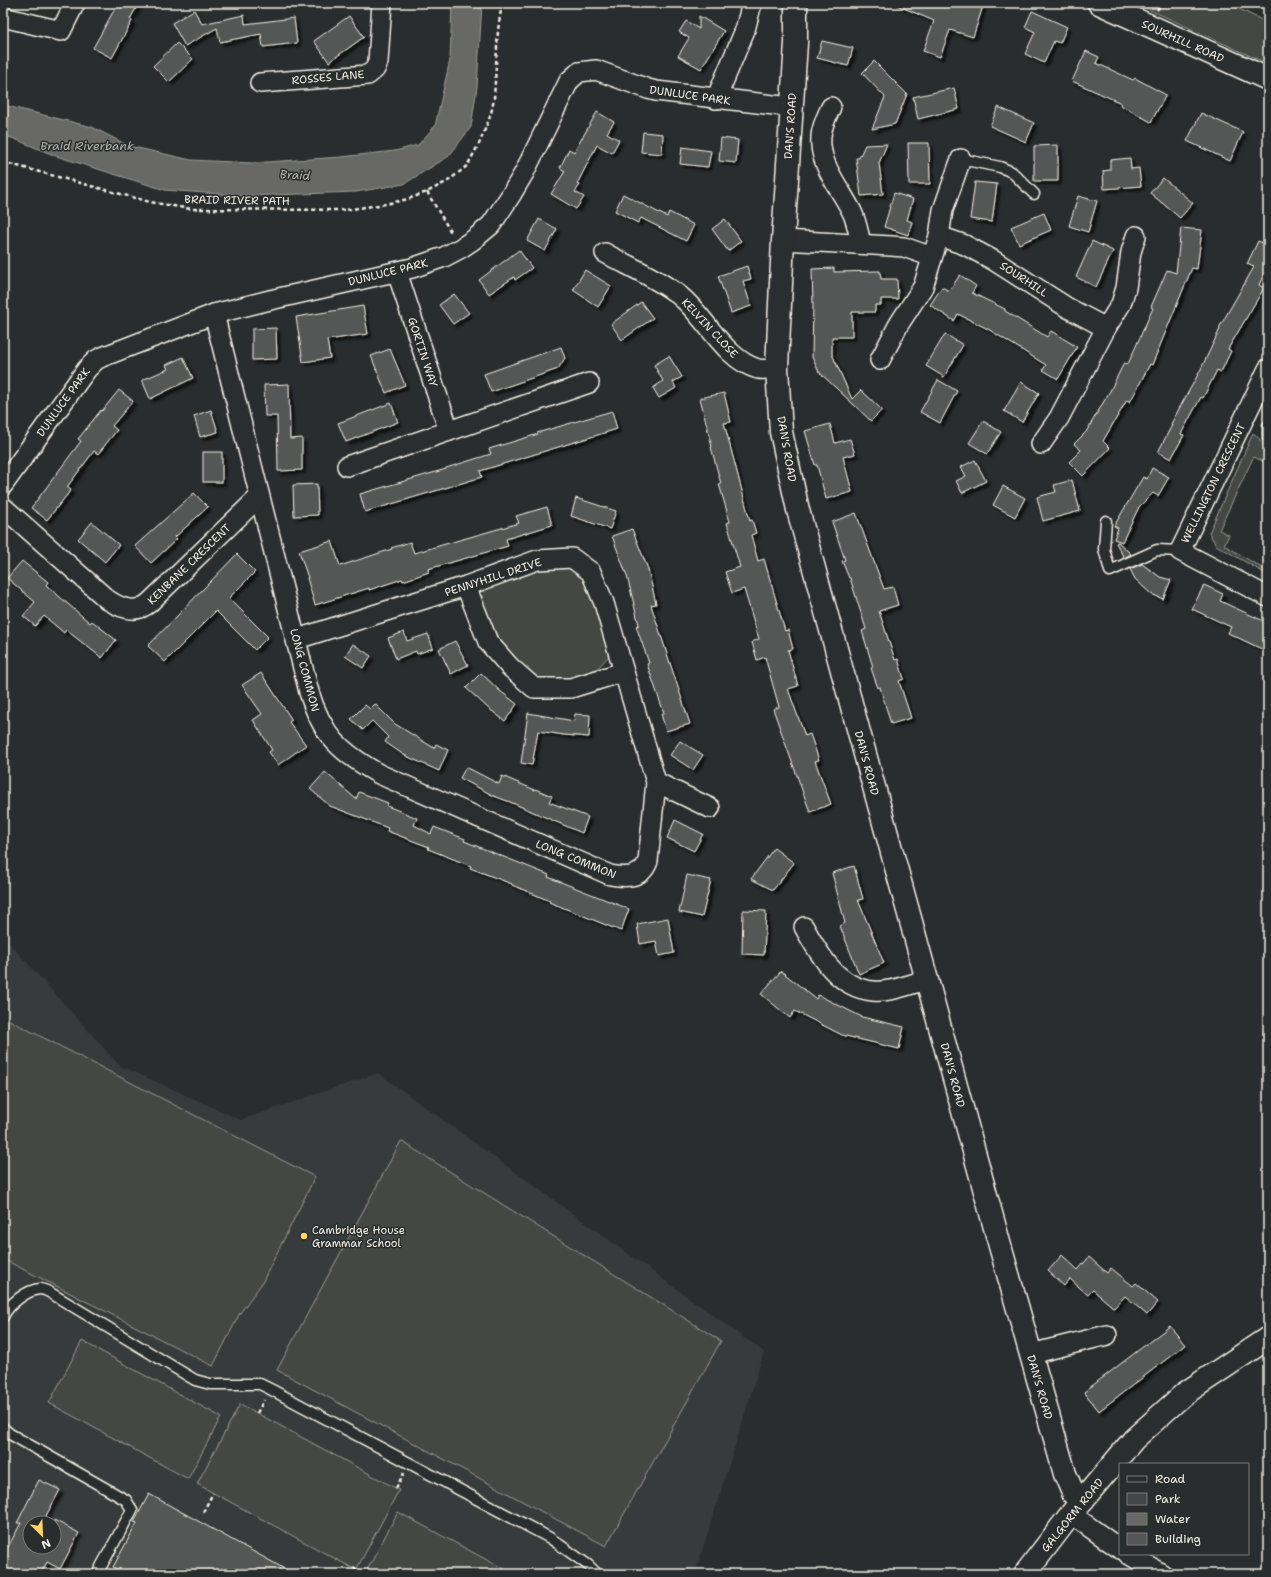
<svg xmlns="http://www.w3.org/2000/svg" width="1271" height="1577" font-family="'Shantell Sans',sans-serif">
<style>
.built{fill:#373a3a;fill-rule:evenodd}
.green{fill:#444645;stroke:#9c9c96}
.water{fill:#676866;stroke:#9f9f9a}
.building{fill:#555756;stroke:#f4f1e8;filter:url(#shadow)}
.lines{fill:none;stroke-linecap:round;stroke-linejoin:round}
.lane-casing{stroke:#f4f1e8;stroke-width:13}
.street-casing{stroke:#f4f1e8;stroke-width:22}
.secondary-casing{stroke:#f4f1e8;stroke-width:25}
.primary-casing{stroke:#f4f1e8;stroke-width:25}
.path{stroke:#f4f1e8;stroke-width:2.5;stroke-dasharray:4 3;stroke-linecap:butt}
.lane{stroke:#2a2d2e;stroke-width:10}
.street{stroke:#2a2d2e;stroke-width:19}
.secondary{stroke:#2a2d2e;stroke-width:22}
.primary{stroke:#2a2d2e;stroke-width:22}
.poi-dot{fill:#ffd166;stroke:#2a2d2e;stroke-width:1.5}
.labels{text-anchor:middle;stroke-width:3;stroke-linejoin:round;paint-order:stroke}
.street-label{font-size:11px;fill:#f4f1e8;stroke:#2a2d2e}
.poi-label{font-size:11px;fill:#f4f1e8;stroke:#2a2d2e;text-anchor:start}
.water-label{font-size:12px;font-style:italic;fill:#b5b3ae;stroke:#2a2d2e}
</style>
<defs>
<filter id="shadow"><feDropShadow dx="3.5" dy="3.5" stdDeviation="1" flood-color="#0009"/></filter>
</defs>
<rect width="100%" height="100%" fill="#2a2d2e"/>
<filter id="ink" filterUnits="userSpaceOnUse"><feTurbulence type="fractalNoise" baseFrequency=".025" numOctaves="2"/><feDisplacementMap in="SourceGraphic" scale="8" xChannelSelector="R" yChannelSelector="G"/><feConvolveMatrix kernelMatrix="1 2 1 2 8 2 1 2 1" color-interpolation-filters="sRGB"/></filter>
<g filter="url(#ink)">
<path class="built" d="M3 936 119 1065 241 1120 378 1073 764 1352 695 1574H3ZM30 1523H54V1547H30Z"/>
<g class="green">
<polygon points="1135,3 1227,3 1268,23 1268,64"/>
<path d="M1253 433C1262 439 1268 452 1264 462L1254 457 1253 458 1219 530 1229 535 1224 545 1267 571 1268 570V575L1216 545 1209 533Z"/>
<polygon points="549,566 562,566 574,570 585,577 611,648 609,656 595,671 564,681 549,681 539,678 511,655 494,631 481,604 484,591 493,583"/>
<polygon points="3,1017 315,1177 262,1283 240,1313 213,1366 3,1259"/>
<polygon points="401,1141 721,1341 606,1546 277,1370"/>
<polygon points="82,1341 221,1417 188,1479 49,1403"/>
<polygon points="240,1404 399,1490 356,1570 197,1484"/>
<polygon points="398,1512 513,1574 365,1574"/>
</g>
<polygon class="water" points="452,3 482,3 477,87 471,127 449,156 404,184 356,192 245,196 165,190 56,156 12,138 3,136 3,105 92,127 129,146 191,160 252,163 341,157 395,151 418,145 435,126 450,60"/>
<g class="building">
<polygon points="118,3 139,3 130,19 132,21 112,58 93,48"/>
<polygon points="892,3 974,3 983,6 973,37 950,30 940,57 923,51 934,21"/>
<polygon points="194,10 202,24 244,15 245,24 294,18 297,43 263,47 261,34 220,42 217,28 185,46 172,23"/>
<polygon points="1032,11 1067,27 1060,43 1054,41 1044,63 1025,54 1035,32 1025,27"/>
<polygon points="349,16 364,37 329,62 314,41"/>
<polygon points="699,16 724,31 701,69 678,56 689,38 679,32 686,21 699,29"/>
<polygon points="822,41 853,48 848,66 817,58"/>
<polygon points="177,43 193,59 169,82 153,66"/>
<polygon points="1086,51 1099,57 1096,63 1133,80 1135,78 1166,95 1151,122 1120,105 1121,103 1072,81"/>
<polygon points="874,61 907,94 895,124 872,129 885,97 862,73"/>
<polygon points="954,88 959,109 918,119 913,97"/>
<polygon points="998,107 1034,123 1026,142 990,126"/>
<polygon points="597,112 614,122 607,133 619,140 612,153 597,145 577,184 580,185 575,192 584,197 576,209 551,194 565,171 560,168 569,149 574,152"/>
<polygon points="1201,113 1243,132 1230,161 1187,141"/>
<polygon points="643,132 663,134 662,154 641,152"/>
<polygon points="721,138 738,140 736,163 719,161"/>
<polygon points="908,143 929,143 930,184 909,184"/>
<polygon points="887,144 879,163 883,194 861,196 856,158 859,158 865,145"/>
<polygon points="1058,145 1058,181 1034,181 1034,146"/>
<polygon points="682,147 711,151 708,167 680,164"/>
<polygon points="1130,158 1131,169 1139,168 1141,186 1104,189 1103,171 1110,170 1110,160"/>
<polygon points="1163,178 1193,203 1180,218 1150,193"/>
<polygon points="975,182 997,184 992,222 970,219"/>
<polygon points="894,193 913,199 907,220 912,222 908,235 884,227"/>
<polygon points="623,194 667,217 669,212 694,225 686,241 641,218 638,223 615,211"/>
<polygon points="1078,196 1097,201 1088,232 1069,226"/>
<polygon points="1044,213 1051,230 1019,244 1011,227"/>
<polygon points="539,219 557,229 545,251 527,241"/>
<polygon points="725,219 741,241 728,251 712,229"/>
<polygon points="1181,228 1202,230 1197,269 1192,268 1152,365 1150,364 1130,402 1127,400 1103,441 1110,448 1083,476 1069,462 1081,450 1074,444 1086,432 1110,391 1124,363 1128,364 1153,308 1151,307 1167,270 1176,273"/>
<polygon points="1092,241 1113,251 1096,287 1076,277"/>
<polygon points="1258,241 1268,245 1268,264 1259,285 1264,288 1228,349 1231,351 1221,372 1217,370 1203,398 1201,397 1181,434 1184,435 1171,459 1158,452 1172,425 1171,424 1180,407 1200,371 1220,329 1219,328 1254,267 1247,264"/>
<polygon points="519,250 532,268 515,280 514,277 489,294 479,280"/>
<polygon points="747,266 751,279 743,281 751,306 731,313 718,276"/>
<polygon points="834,268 834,272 880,271 881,279 897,279 898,299 881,299 881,305 875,305 875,312 852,312 852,337 832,337 832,354 852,399 861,390 882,410 871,421 819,372 812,357 813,305 812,269"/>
<polygon points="585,270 611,286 598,307 573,290"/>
<polygon points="960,275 976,286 972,293 1005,309 1005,311 1047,337 1051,331 1077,347 1058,379 1043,370 1046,365 988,329 958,314 954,321 930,305 942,287 949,291"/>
<polygon points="454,294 469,313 453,324 439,305"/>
<polygon points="641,302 653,318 622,340 611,324"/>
<polygon points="363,306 368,334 327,340 330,358 303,362 296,317"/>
<polygon points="276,328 277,359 252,360 252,329"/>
<polygon points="945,334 963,345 944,377 926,366"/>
<polygon points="561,347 565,358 558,369 491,392 484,374"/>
<polygon points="390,349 405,385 386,393 371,356"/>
<polygon points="669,356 682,377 673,382 676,388 659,398 653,388 663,381 654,365"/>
<polygon points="183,357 193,378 150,399 142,380 168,369 166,365"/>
<polygon points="938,380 957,391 940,423 920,412"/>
<polygon points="1021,382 1039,393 1022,422 1004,411"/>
<polygon points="289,384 290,439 302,438 302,470 278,471 277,416 265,416 264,385"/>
<polygon points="119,390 133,401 112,426 117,430 98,454 94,451 67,487 71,490 47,520 31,508 81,441 78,439 101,410 102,411"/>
<polygon points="724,393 731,422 724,423 750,521 752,520 756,533 751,535 758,561 764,559 785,631 788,630 793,649 788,650 798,686 788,689 805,736 810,734 819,760 815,761 831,804 810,812 773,709 779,707 765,657 757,660 752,642 759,639 744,589 732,593 725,572 740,567 727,523 730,522 719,484 721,484 711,447 712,447 700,398"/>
<polygon points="391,403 398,422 346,442 338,423"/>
<polygon points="211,410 218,432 200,437 194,416"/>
<polygon points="612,411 617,429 480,471 482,477 365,512 360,494 446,469 446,468 491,454 489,449 538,434 537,433"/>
<polygon points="983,421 1001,432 987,454 969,443"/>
<polygon points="830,424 835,443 850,439 855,454 843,457 852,492 826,499 817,465 815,465 805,431"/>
<rect x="203" y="452" width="19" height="30"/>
<polygon points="975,460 986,481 962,493 956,481 966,476 961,467"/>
<polygon points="1152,468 1169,477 1158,496 1153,493 1139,507 1122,542 1114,539 1118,528 1114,526 1143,477 1147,479"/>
<polygon points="1072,480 1080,511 1043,521 1037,497 1056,492 1054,485"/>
<polygon points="317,484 318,515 294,516 293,485"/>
<polygon points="1003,486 1025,498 1015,517 993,505"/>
<polygon points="194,493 208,507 175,537 177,539 151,563 135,546"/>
<polygon points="576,498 616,511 610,529 571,516"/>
<polygon points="547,507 552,525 506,539 508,546 428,569 429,572 403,581 402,579 369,590 369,588 315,605 307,578 308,578 299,551 332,541 340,566 392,549 391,548 410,542 414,553 519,523 516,516"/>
<polygon points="856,513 884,589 893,587 898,605 879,611 895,660 898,659 904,679 899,681 911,718 891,724 880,687 878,688 871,668 873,667 862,631 866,629 850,578 849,578 842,561 845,560 832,522"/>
<polygon points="92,522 119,545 105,562 78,539"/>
<polygon points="632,529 648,569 656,604 651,605 690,724 666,731 661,714 664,713 647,664 649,663 636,626 639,625 627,576 612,536"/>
<polygon points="1118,542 1131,554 1124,558 1116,543"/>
<polygon points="237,554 255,572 229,598 268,637 255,650 216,611 165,662 148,646"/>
<polygon points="22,561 48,582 46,585 90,623 92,621 116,640 102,658 66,630 64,633 44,616 35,626 23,616 35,602 7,578"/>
<polygon points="1142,564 1160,577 1171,580 1163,599 1151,594 1135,579 1130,569"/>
<polygon points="1204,585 1223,594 1220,601 1268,623 1268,652 1228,633 1231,627 1192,609"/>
<polygon points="404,632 407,641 428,634 433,648 417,654 416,651 396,659 388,638"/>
<polygon points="455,641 468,665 451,674 439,649"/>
<polygon points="353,644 371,656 363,668 345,656"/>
<polygon points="261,673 292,720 289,722 306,745 278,765 269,752 272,750 253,720 262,714 242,685"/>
<polygon points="481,673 500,691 517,704 505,721 488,708 466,688"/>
<polygon points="375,704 395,724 434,748 436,744 448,750 439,771 404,755 385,742 388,737 372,721 363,730 351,719 365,705 370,709"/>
<polygon points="528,713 574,721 575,714 590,715 589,737 564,735 538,731 532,765 521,763"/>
<polygon points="680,741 703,755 693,770 670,755"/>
<polygon points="466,767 499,784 502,776 535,790 535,789 552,796 549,802 588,817 582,833 510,802 494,796 460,778"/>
<polygon points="325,772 356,799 359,792 388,803 387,806 417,818 414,825 431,834 434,827 465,839 464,841 549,875 548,877 629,909 621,931 549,902 550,901 512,885 512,884 470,868 471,866 428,849 429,847 387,831 388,828 330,806 310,789"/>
<polygon points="675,820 703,834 694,851 667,838"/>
<polygon points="774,848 794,863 773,890 751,879"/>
<polygon points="854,866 863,899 858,900 884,963 859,974 840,926 845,923 832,873"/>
<polygon points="687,875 711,880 702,917 679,912"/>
<polygon points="743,910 766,911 764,955 742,954"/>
<polygon points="668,918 674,953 659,956 656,941 640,944 637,924"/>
<polygon points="781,971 816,999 818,995 862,1017 904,1027 899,1049 842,1035 795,1011 790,1018 761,994"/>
<polygon points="1062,1255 1078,1270 1089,1257 1107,1273 1111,1268 1133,1286 1136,1283 1158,1302 1147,1315 1125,1296 1114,1308 1093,1290 1088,1295 1070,1279 1064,1286 1048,1271"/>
<polygon points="1170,1326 1185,1345 1099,1411 1084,1392"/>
<polygon points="39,1480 60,1490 42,1523 30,1523 30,1547 54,1547 54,1520 79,1533 60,1569 47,1562 41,1574 3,1574 3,1556 21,1523 17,1523"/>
<polygon points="149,1494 294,1574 126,1574 113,1567 137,1523 134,1522"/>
</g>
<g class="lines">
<defs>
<g id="lane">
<polyline points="961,159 1000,167 1012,172 1034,194"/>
<polyline points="1268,426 1268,438"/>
<polyline points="1106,521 1104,549 1110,571 1157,550 1180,551"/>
<path d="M3 1317C8 1305 26 1290 40 1289 43 1289 47 1291 49 1292L195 1380 210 1384H260L272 1390 550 1538 588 1565 597 1574"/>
<polyline points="3,1428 10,1434 126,1500 132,1510 97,1574"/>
</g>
<g id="street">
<polyline points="3,17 61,31 75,3"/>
<polyline points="260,83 368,75 375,69 378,62 382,3"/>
<polyline points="716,99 745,30 752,3"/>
<path d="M831 107C827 116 822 125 821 136 818 165 842 190 853 214 857 224 859 234 861 244"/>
<polyline points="939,236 965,245 993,260 1068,308 1106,328 1121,304 1126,288 1131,252 1136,236"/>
<polyline points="783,240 891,246 904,247 932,257"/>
<path d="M605 253C628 266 661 280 680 296 706 317 725 360 758 369 764 370 771 369 777 368"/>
<polyline points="397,272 449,431"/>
<path d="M214 314 309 692C322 735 340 752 379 774L610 875C627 878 642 878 648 861L656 782 604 603 591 572 572 558 537 560 466 586 297 639"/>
<polyline points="880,360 899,324 923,287 939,236 943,210 961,159"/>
<polyline points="1268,369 1180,551 1268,597"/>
<polyline points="1041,444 1059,418 1106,328"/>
<polyline points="347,466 589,383"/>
<polyline points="3,485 87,369 96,360 102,357 214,314 270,300 412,268 444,257 461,248 473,240 491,225 511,195 524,173 569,81 579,72 596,70 648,89 656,91 791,107"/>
<path d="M3 507 108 600C122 609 136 614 149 603L259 497"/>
<polyline points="466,586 488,642 510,667 534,688 571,688 623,672"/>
<polyline points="656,782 710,808"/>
<path d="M804 927C819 954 837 988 873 991 890 993 910 984 926 980"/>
<polyline points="1031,1354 1107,1335"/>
<polyline points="1071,1514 1120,1549"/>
<polyline points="1128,1554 1162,1574"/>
</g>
<g id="secondary">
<polyline points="796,3 796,43 783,240 777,368 781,432 798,510 1000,1246 1065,1474 1074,1495 1082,1502"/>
<polyline points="1099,3 1268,79"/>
</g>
<polyline id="primary" points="1025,1574 1071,1514 1134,1439 1184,1394 1268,1338"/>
</defs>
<use href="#lane" class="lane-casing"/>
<use href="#street" class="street-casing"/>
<use href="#secondary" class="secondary-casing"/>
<use href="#primary" class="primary-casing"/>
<g class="path">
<polyline points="1243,3 1268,9"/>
<polyline points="1157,10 1160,6 1175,3"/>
<polyline points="3,162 150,202 191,209 345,210 386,204 408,199 427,192 448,181 467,166 480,142 491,114 494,99 498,30 502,3"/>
<polyline points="427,192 452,234"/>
<polyline points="257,1413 264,1400"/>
<polyline points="396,1488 404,1473"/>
<polyline points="203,1512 213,1493"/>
<polyline points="350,1574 353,1568 365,1574"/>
</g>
<use href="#lane" class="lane"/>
<use href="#street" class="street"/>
<use href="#secondary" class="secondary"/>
<use href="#primary" class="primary"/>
</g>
</g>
<circle class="poi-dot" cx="304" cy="1236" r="4"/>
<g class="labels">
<g class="street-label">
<text transform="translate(1183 41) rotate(24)" y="4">SOURHILL ROAD</text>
<text transform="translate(328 77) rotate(-5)" y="4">ROSSES LANE</text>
<text transform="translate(690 95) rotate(8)" y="4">DUNLUCE PARK</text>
<text transform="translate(790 126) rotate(-86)" y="4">DAN'S ROAD</text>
<text transform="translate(237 200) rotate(1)" y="4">BRAID RIVER PATH</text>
<text transform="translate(388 272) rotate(-14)" y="4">DUNLUCE PARK</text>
<text transform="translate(1024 279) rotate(33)" y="4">SOURHILL</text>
<text transform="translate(710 328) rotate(47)" y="4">KELVIN CLOSE</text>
<text transform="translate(423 352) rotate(72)" y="4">GORTIN WAY</text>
<text transform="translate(63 402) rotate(-54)" y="4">DUNLUCE PARK</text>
<text transform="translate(787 449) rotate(80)" y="4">DAN'S ROAD</text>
<text transform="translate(1213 483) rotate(-64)" y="4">WELLINGTON CRESCENT</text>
<text transform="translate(189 564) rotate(-44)" y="4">KENBANE CRESCENT</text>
<text transform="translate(493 577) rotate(-18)" y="4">PENNYHILL DRIVE</text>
<text transform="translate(305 670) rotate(75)" y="4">LONG COMMON</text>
<text transform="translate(867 763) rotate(75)" y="4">DAN'S ROAD</text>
<text transform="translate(576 859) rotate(22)" y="4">LONG COMMON</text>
<text transform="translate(953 1075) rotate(75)" y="4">DAN'S ROAD</text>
<text transform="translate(1040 1387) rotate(74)" y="4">DAN'S ROAD</text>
<text transform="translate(1072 1515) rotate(-51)" y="4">GALGORM ROAD</text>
</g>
<g class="poi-label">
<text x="312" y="1234">Cambridge House<tspan x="312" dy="13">Grammar School</tspan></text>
</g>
<g class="water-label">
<text x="87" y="150">Braid Riverbank</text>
<text transform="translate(295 175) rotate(3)" y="4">Braid</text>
</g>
</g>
<rect width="1271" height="1577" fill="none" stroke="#2a2d2e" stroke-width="16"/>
<rect x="8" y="8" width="1255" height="1561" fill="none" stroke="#f4f1e8" stroke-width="1.5" filter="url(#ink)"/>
<rect x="1119" y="1463" width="130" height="92" fill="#2a2d2e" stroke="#7b7b78"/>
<rect x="1127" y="1476" width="20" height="6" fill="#2a2d2e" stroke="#7b7b78"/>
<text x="1155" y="1483" font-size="12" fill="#f4f1e8">Road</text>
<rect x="1127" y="1493" width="20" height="12" fill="#444645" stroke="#7b7b78"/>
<text x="1155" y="1503" font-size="12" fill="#f4f1e8">Park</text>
<rect x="1127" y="1513" width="20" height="12" fill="#676866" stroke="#7b7b78"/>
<text x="1155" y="1523" font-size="12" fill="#f4f1e8">Water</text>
<rect x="1127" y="1533" width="20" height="12" fill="#555756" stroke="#7b7b78"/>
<text x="1155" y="1543" font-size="12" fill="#f4f1e8">Building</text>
<g transform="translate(42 1535) rotate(156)"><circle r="19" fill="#2a2d2e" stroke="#7b7b78"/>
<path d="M0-3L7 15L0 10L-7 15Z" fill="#ffd166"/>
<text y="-6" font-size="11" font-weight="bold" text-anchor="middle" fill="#f4f1e8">N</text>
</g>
</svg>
